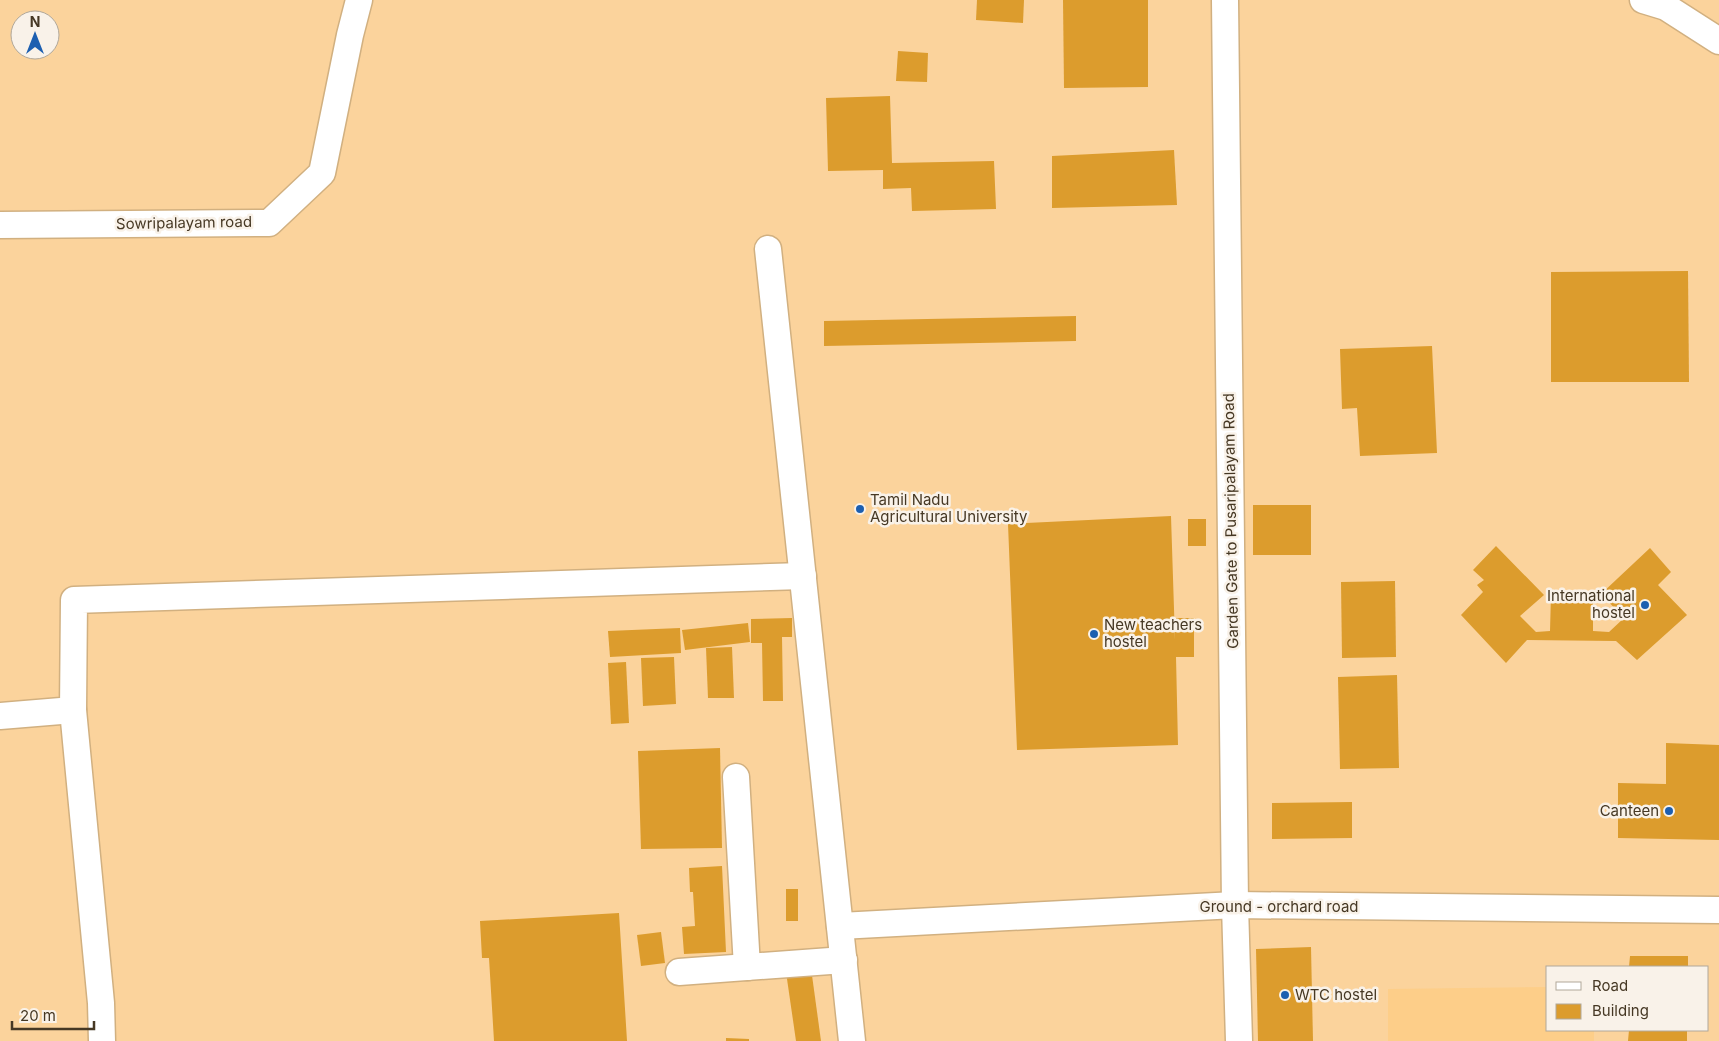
<svg xmlns="http://www.w3.org/2000/svg" width="1719" height="1041" font-family="Inter,sans-serif">
<style>
.built{fill:#fbd39c;fill-rule:evenodd}
.grass{fill:#fdce89}
.building{fill:#dc9c2d}
.lines{fill:none;stroke-linecap:round;stroke-linejoin:round}
.minor-casing{stroke:#d1b080;stroke-width:29}
.minor{stroke:#fff;stroke-width:26}
.poi-dot{fill:#1d5fb0;stroke:#f9f2e9;stroke-width:2}
.labels{text-anchor:middle;stroke-width:5;stroke-linejoin:round;paint-order:stroke}
.street-label{font-size:15px;fill:#463824;stroke:#f9f2e9}
.poi-label{font-size:15px;fill:#463824;stroke:#f9f2e9;text-anchor:start}
</style>
<rect width="100%" height="100%" fill="#fee2bb"/>
<path class="built" d="M0 0H1719V1041H0ZM20 20H50V50H20ZM1548 967H1708V1030H1548Z"/>
<polygon class="grass" points="1548,987 1548,1030 1594,1030 1594,1041 1388,1041 1388,989"/>
<g class="building">
<polygon points="977,0 1024,0 1023,23 976,20"/>
<polygon points="1063,0 1148,0 1148,87 1064,88"/>
<polygon points="898,51 928,53 927,82 896,81"/>
<polygon points="890,96 892,163 994,161 996,209 912,211 911,188 883,189 883,170 828,171 826,98"/>
<polygon points="1174,150 1177,205 1052,208 1052,156"/>
<polygon points="1688,271 1689,382 1551,382 1551,272"/>
<polygon points="1076,316 1076,341 824,346 824,321"/>
<polygon points="1432,346 1437,453 1360,456 1357,408 1342,409 1340,349"/>
<rect x="1253" y="505" width="58" height="50"/>
<polygon points="1171,516 1175,640 1175,618 1194,618 1194,657 1176,657 1178,745 1017,750 1008,524"/>
<rect x="1188" y="519" width="18" height="27"/>
<polygon points="1496,546 1544,595 1520,616 1536,632 1550,631 1551,594 1593,595 1593,631 1609,632 1624,618 1601,594 1650,548 1671,572 1658,585 1687,615 1637,660 1616,641 1527,640 1506,663 1461,615 1483,592 1477,585 1484,580 1473,570"/>
<polygon points="1395,581 1396,657 1342,658 1341,582"/>
<polygon points="792,618 792,637 782,637 783,701 763,701 762,643 751,643 751,619"/>
<polygon points="748,623 750,642 685,650 682,630"/>
<polygon points="680,628 681,653 610,657 608,631"/>
<polygon points="732,647 734,698 708,698 706,648"/>
<polygon points="674,657 676,704 643,706 641,658"/>
<polygon points="626,662 629,723 611,724 608,663"/>
<polygon points="1397,675 1399,768 1340,769 1338,677"/>
<polygon points="1666,743 1719,745 1719,840 1618,838 1618,783 1666,784"/>
<polygon points="720,748 722,848 641,849 638,751"/>
<polygon points="1352,802 1352,838 1272,839 1272,803"/>
<polygon points="722,866 726,952 684,954 682,927 695,926 693,892 690,892 689,868"/>
<rect x="786" y="889" width="12" height="32"/>
<polygon points="619,913 627,1041 494,1041 489,958 482,958 480,921"/>
<polygon points="661,932 665,963 641,966 637,935"/>
<polygon points="1311,947 1313,1041 1258,1041 1256,949"/>
<polygon points="1630,956 1688,956 1688,967 1629,967"/>
<polygon points="811,968 821,1041 796,1041 786,972"/>
<polygon points="1629,1030 1687,1030 1687,1041 1628,1041"/>
<polygon points="726,1038 749,1039 749,1041 726,1041"/>
</g>
<g class="lines">
<defs>
<g id="minor">
<polyline points="1225,0 1235,905 1239,1041"/>
<polyline points="1643,0 1666,7 1719,41"/>
<polyline points="0,225 269,223 322,173 350,35 359,0"/>
<polyline points="768,249 852,1041"/>
<polyline points="73,710 101,1003 102,1041"/>
<polyline points="0,716 73,710 74,600 803,576"/>
<polyline points="736,777 747,967"/>
<polyline points="840,926 1235,905 1719,910"/>
<polyline points="679,972 844,960"/>
</g>
</defs>
<use href="#minor" class="minor-casing"/>
<use href="#minor" class="minor"/>
</g>
<g class="poi-dot">
<circle cx="860" cy="509" r="5"/>
<circle cx="1645" cy="605" r="5"/>
<circle cx="1094" cy="634" r="5"/>
<circle cx="1669" cy="811" r="5"/>
<circle cx="1285" cy="995" r="5"/>
</g>
<g class="labels">
<g class="street-label">
<text transform="translate(184 223) rotate(-1)" y="5">Sowripalayam road</text>
<text transform="translate(1231 521) rotate(-91)" y="5">Garden Gate to Pusaripalayam Road</text>
<text x="1279" y="912">Ground - orchard road</text>
</g>
<g class="poi-label">
<text x="870" y="505">Tamil Nadu<tspan x="870" dy="17">Agricultural University</tspan></text>
<text x="1635" y="601" text-anchor="end">International<tspan x="1635" dy="17">hostel</tspan></text>
<text x="1104" y="630">New teachers<tspan x="1104" dy="17">hostel</tspan></text>
<text x="1659" y="816" text-anchor="end">Canteen</text>
<text x="1295" y="1000">WTC hostel</text>
</g>
</g>
<rect x="1546" y="966" width="162" height="65" fill="#f9f2e9" stroke="#b1a89a"/>
<rect x="1556" y="982" width="25" height="8" fill="#ffffff" stroke="#b1a89a"/>
<text x="1592" y="991" font-size="15" fill="#463824">Road</text>
<rect x="1556" y="1004" width="25" height="15" fill="#dc9c2d" stroke="#b1a89a"/>
<text x="1592" y="1016" font-size="15" fill="#463824">Building</text>
<g transform="translate(35 35)"><circle r="24" fill="#f9f2e9" stroke="#b1a89a"/>
<path d="M0-4L9 19L0 12L-9 19Z" fill="#1d5fb0"/>
<text y="-8" font-size="14" font-weight="bold" text-anchor="middle" fill="#463824">N</text>
</g>
<path d="M12 1021v8h82v-8" fill="none" stroke="#463824" stroke-width="2.5"/>
<text x="20" y="1021" font-size="15" fill="#463824" stroke="#f9f2e9" stroke-width="4" paint-order="stroke">20 m</text>
</svg>
